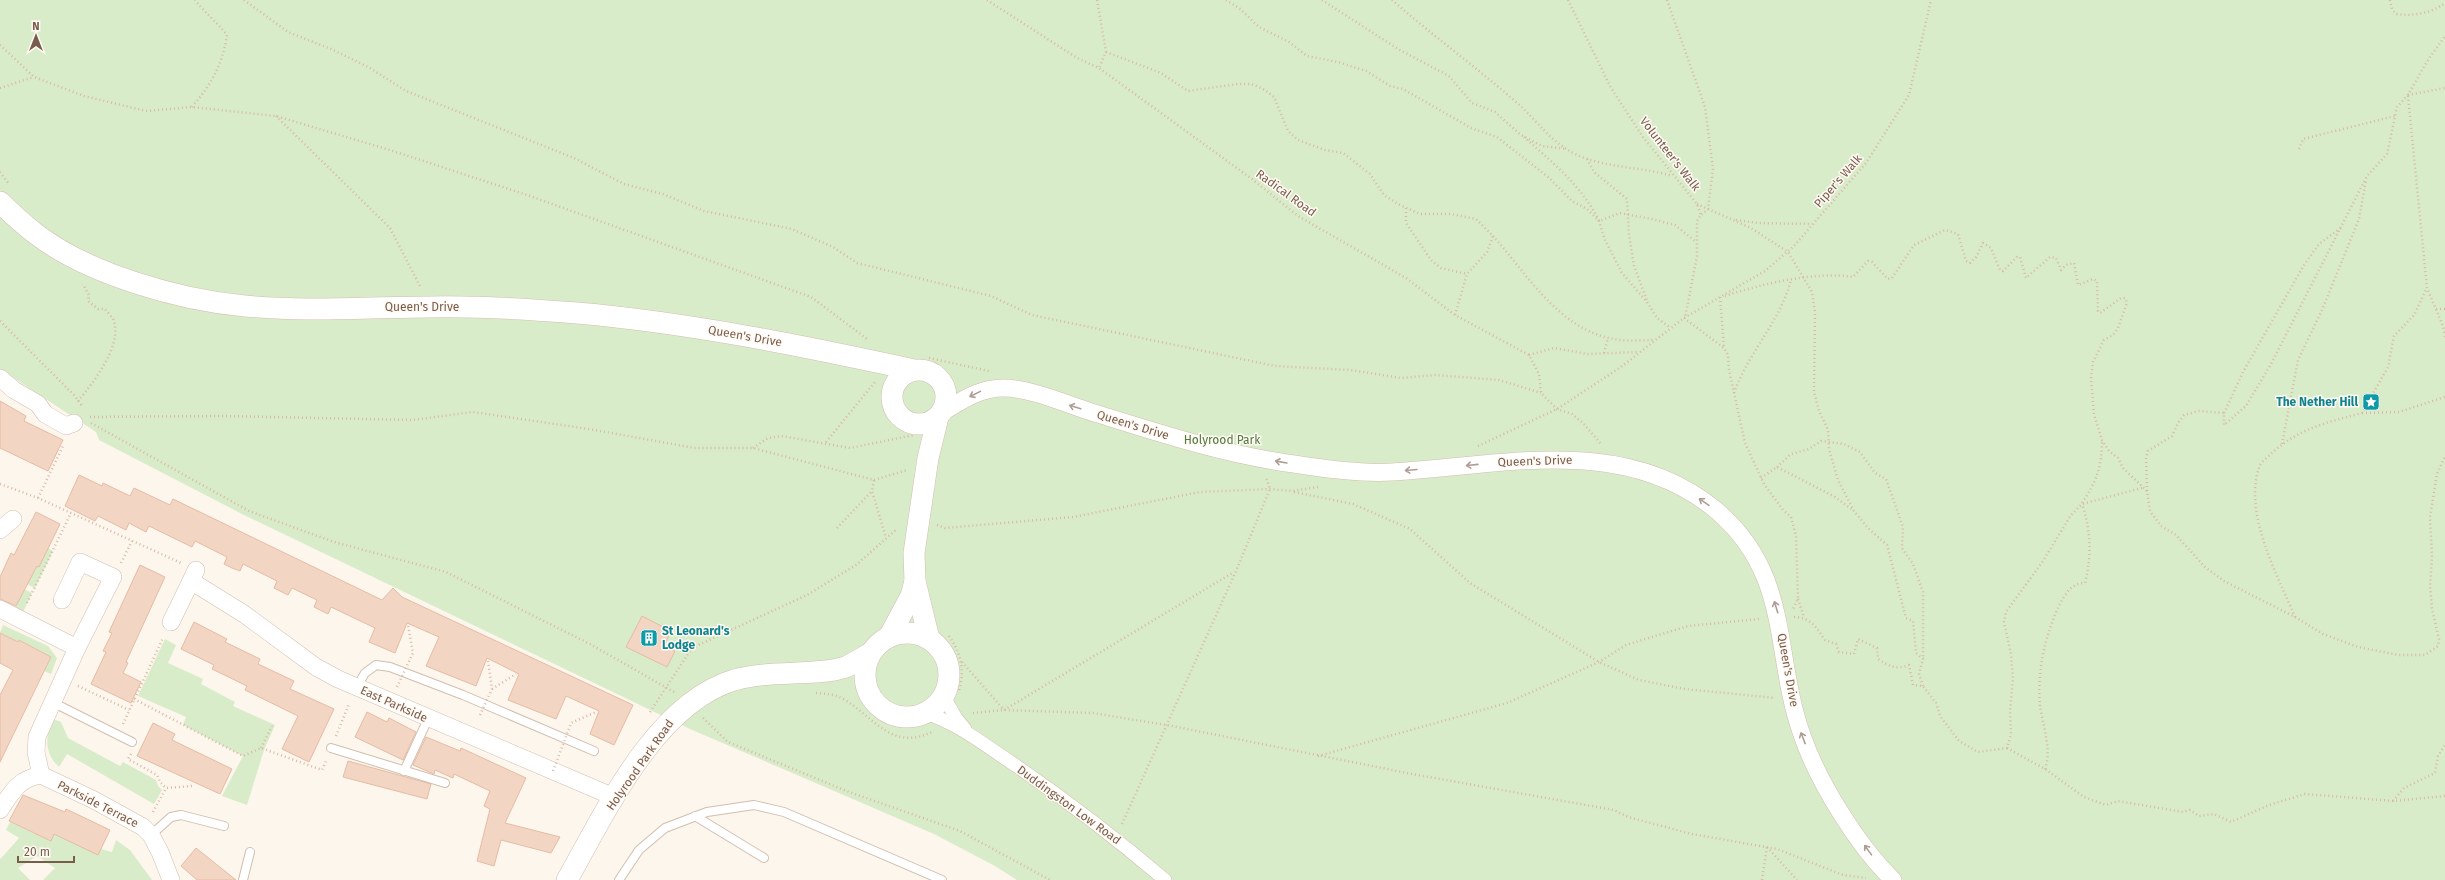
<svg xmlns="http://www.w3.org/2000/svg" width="2445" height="880" font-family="'Fira Sans',sans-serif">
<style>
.green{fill:#d8ecc9}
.building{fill:#f3d5c3;stroke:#e6bba3}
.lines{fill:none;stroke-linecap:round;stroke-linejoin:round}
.service-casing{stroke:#d1beb0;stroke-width:10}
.pedestrian-casing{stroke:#d1beb0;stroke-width:14}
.minor-casing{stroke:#d1beb0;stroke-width:18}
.tertiary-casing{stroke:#d1beb0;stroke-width:22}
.path{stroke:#d9b8a5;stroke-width:2.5;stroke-dasharray:1 3;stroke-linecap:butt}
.service{stroke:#fff;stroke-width:8}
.pedestrian{stroke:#fff;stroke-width:13}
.minor{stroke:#fff;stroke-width:17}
.tertiary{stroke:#fff;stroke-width:21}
.path-bridge{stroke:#d9b8a5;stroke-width:2.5;stroke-dasharray:1 3;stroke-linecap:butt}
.oneway{stroke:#af9d94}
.labels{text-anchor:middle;stroke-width:3;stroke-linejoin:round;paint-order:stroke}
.street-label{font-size:12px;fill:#7a5c4d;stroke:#fffaf3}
.culture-label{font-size:12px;font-weight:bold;fill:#0d838f;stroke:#fffaf3;text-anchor:end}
.park-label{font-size:12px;fill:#537a41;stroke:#fffaf3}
</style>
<rect width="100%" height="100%" fill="#fdf6ec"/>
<g class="green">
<polygon points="0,0 2445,0 2445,880 1017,880 995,866 934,834 690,729 244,515 99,440 96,432 0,369"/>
<polygon points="48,548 53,551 35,588 27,584"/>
<polygon points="24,589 32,593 23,612 15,608"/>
<polygon points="3,625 48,646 57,658 51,674 44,671 51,657 20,640 18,642 0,633"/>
<polygon points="165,639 176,645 168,663 203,679 201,684 235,702 233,706 275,725 264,750 247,805 222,796 243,756 183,725 186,717 138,696"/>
<path d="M53 719 61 722 68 738 120 766 123 762 156 780 158 786 162 790 154 804 67 754 59 767C44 753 45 736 53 719Z"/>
<polygon points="10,822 51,841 54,834 98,854 101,849 112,852 116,840 130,850 152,880 43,880 55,868 37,856 18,868 30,880 0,880 0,859 4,855 17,867 4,855 19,838 6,830"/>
</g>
<g class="building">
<polygon points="0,401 26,416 24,421 63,440 48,471 0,448"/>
<polygon points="79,475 102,486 103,483 130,496 134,488 170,505 173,499 382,600 393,588 402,597 633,705 614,745 590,734 599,711 566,696 556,719 508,700 519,674 487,658 476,686 426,666 439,637 407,623 395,653 369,642 375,628 331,607 328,614 314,607 317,600 292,588 288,595 274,588 277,581 243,564 240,571 232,568 224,564 227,557 195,541 192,547 149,526 146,532 129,523 126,530 98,516 95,521 65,506"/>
<polygon points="36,512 60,524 39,567 37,566 16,606 0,599 0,577 11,553 14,555"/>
<polygon points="140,565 165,577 126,662 128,663 123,673 141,682 131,703 91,684 106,652 103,651 112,633 109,632"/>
<polygon points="642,616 671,631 664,646 675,651 667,667 626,647"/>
<polygon points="194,622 227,639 225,642 260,659 258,664 294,681 290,689 334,709 309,762 282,749 298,716 245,690 247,686 212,669 214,665 181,649"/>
<polygon points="0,633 18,642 19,640 51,657 0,762 0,695 13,670 0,663"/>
<polygon points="367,712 387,722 389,718 416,732 403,760 355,737"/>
<polygon points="153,723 175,734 172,740 232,769 220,794 137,756"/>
<polygon points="426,737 460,751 461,748 526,778 505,823 560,837 551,853 501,840 494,866 477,861 490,809 484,806 490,791 454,774 453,778 435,770 434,774 413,765"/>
<polygon points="348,761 431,784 427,799 343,777"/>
<polygon points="23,795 65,812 66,809 110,830 98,855 54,834 51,841 9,821"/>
<polygon points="196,848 236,880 197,880 181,866"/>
</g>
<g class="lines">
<defs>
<g id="service">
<polyline points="356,688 365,673 376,665 390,667 463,695 594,751"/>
<polyline points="52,702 132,742"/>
<polyline points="331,748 445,783"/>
<polyline points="404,771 428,719"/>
<polyline points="695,816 764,858"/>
<polyline points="151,835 171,817 181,815 224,826"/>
<polyline points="243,880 250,852"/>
<polyline points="619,880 639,850 665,828 707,812 754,805 784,812 942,880"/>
</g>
<g id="pedestrian">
<polyline points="944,697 956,718 965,729"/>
<path d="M926 713C959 724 986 746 1015 765 1067 801 1117 839 1165 880"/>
</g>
<g id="minor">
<polyline points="0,378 14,390 38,404 45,414 66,426 74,423"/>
<path d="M941 413C961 401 979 388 1003 388 1032 388 1070 406 1098 414 1162 434 1227 455 1294 464 1325 469 1360 474 1392 472 1501 466 1625 433 1717 511 1792 575 1773 654 1802 735 1818 782 1858 846 1893 880"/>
<polyline points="0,530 13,519"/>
<polyline points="196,570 191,581 244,614 316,667 338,679 614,797"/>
<polyline points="62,600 80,562 113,577 77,648"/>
<polyline points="0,609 77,648 37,737 36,752 41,775 94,800 143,827 151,835 160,852 171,880"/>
<polyline points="171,622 191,581"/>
<path d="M0 810C12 792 18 779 41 775"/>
</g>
<g id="tertiary">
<path d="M0 202C11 213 23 224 36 234 88 274 179 300 245 306 306 312 368 307 430 307 479 306 528 309 577 313 691 323 803 346 914 370"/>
<circle cx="919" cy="397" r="27"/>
<circle cx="907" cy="675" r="42"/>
<polyline points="889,637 911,596 915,581"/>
<polyline points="929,639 915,581 914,553 928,458 938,417"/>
<path d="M567 880C605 813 655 704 734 680 767 671 801 675 834 670L846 667 871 653"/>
</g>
</defs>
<use href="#service" class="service-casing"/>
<use href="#pedestrian" class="pedestrian-casing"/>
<use href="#minor" class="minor-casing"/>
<use href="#tertiary" class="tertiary-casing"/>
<g class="path">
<polyline points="244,0 288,32 331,49 370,68 406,91 574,158 624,184 663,194 704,211 792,229 833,247 857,263 991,296 1032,315 1275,366 1351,370 1401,378 1435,375 1499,380 1541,393"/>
<polyline points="987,0 1077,58 1099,68 1252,179 1298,216 1406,278 1455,315 1529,355 1539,374 1541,393 1557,409 1572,414 1583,423 1602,445"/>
<polyline points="1097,0 1106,52 1099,68"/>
<polyline points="1226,0 1239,8 1259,27 1289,42 1307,56 1338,62 1366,71 1390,86 1403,89 1471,128 1497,137 1548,177 1572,201 1587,209 1599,221 1605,240 1622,273 1647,302 1657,318 1671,328"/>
<polyline points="1322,0 1398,49 1449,76 1472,103 1495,112 1521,135 1542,146 1567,149"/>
<path d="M1392 0C1432 35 1476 67 1516 102 1538 121 1548 140 1575 154 1607 169 1640 166 1672 176"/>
<polyline points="1568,0 1611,88 1643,137 1697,204 1701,215 1697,221 1697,256 1685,318"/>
<polyline points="1667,0 1705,107 1713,169 1708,209 1701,215"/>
<path d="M2390 0 2392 9 2396 14C2414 16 2430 14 2445 3"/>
<polyline points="0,45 34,77 84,96 146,111 192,107 276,116 390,150 530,196 811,297 867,339"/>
<polyline points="1106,52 1161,73 1188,91 1238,84 1252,84 1265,90 1274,97 1288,131 1298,140 1325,150 1343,153 1370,174 1384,195 1398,204 1420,214 1451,214 1476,219 1493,236 1487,252 1467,274 1455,315"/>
<polyline points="0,88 34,77"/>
<polyline points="2408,95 2445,88"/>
<polyline points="2408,96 2427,288 2443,326 2445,337"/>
<path d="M192 107C212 83 222 66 227 35 217 22 205 13 195 0"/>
<polyline points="276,116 390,228 421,288"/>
<path d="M1524 137C1552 162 1583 187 1599 221L1620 213 1652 219 1675 225 1696 242"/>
<polyline points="2299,149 2303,139 2395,116"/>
<polyline points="1587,159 1594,172 1627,199 1629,235 1634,266 1647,300"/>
<polyline points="0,172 9,184"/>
<polyline points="1697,204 1751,228 1788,252 1812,292 1815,312 1814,392 1819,411 1828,430 1829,449 1838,480 1854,511 1868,528 1887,545 1906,618 1913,621 1916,653 1923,659 1919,674 1923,686"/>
<polyline points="1406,208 1406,223 1431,260 1441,268 1467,274"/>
<polyline points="1736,220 1758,223 1812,224"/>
<path d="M1493 236C1526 273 1558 327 1609 338 1624 342 1640 340 1655 340"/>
<path d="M1725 296C1761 284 1816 271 1853 277L1868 261 1872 262 1888 279 1892 278 1914 245 1945 230 1958 234 1966 261 1970 263 1976 257 1983 243 1991 248 2000 270 2003 271 2017 257H2020L2026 278 2050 257 2056 258 2061 270 2066 265 2074 263 2078 285 2093 279 2097 281 2098 311 2100 313 2121 298H2125L2127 303 2118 328 2113 335 2104 340 2093 362 2091 378 2094 415 2102 440 2109 451 2118 458 2123 468 2147 491 2150 511 2161 526 2176 535 2205 567 2224 581 2295 617 2323 634 2358 647 2399 655H2425L2438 646 2439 639 2432 609 2430 586 2432 557 2430 517 2437 474 2445 456"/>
<polyline points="1720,297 1724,348"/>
<polyline points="2436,309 2445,309"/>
<polyline points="1684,318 1724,348 1728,355 1729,370 1745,443 1764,484 1783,510 1791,517 1796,536 1798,599 1793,609"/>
<polyline points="0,321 74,395 83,407"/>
<polyline points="1604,353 1608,338"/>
<polyline points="1529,355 1554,348 1588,354 1639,352"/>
<polyline points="929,358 989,371"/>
<path d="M1734 393C1748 353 1780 322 1791 280"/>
<path d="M78 401C93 383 124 344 113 319 111 316 107 312 105 309H98L88 301 89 295 83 284"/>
<polyline points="2224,413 2243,372 2304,265 2319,244 2341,228"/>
<polyline points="2362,413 2399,412 2445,397"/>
<polyline points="90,417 224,416 413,420 473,412 589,429 695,448 753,448 874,480 872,491 886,538"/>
<polyline points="91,423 249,511 334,542 446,572 590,644 674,692"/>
<polyline points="826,442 875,382"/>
<polyline points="2282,444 2298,360 2322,310 2359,219 2366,180"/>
<polyline points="1478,446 1557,409 1621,367 1684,318 1765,271 1794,246 1866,163 1909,95 1931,0"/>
<polyline points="753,448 768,438 781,436 850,448 914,435"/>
<polyline points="1777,467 1791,454 1809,449 1821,441 1844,444 1860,452 1875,473 1886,479 1903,527 1902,548 1913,564 1923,592 1923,659"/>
<polyline points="1761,478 1777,467 1835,497 1854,511"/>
<polyline points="874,480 907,470"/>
<polyline points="0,484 38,498 181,563"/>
<polyline points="2147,491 2146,457 2148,451 2172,436 2178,423 2184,415 2199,411 2224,413 2224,425 2246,406 2271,364 2367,176 2387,154 2397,107 2408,95 2426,63 2445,36"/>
<polyline points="1294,492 1353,504 1410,529 1470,583 1599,662 1639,680 1685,689 1775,698"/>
<polyline points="38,498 64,444"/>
<path d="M2082 503C2096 483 2102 466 2102 441"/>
<polyline points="937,525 945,528 1073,517 1200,492 1270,489 1292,491 1318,487"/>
<polyline points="837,528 872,491"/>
<polyline points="121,563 132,541"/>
<polyline points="1798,599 1804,617"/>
<polyline points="27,603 71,513"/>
<path d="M1794 617C1810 617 1817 628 1825 640L1836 644 1839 652 1854 654 1858 639 1877 648 1878 659C1889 666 1896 670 1909 665L1913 685 1923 686 1936 703 1940 716 1959 741 1978 752 2007 748 2011 734 2010 711 2013 679 2011 654 2004 622 2006 612 2043 561 2071 515 2082 504 2142 488"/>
<path d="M2295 617C2277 574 2242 511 2260 465 2262 461 2268 457 2271 454 2297 429 2328 422 2362 413L2388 367 2394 336 2414 315 2427 288"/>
<path d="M949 636C961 653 965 671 959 691"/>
<polyline points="962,662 1004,710 1234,572"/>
<polyline points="78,686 129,710"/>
<polyline points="492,689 516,674"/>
<path d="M816 693C826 694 836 694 845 700 876 719 892 751 932 732"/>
<polyline points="134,699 243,756 261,748 322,770 327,759"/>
<polyline points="650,712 692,648 807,595 856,565 897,529"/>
<polyline points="973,713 1004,710 1093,713 1172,726 1412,774 1614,810 1628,817 1692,834 1777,849 1843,875 1866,878"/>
<polyline points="703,718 728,742 849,792 960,831 1050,880"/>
<polyline points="123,724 163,638"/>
<polyline points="336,736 349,704"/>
<polyline points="261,748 272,726"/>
<polyline points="2007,748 2045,769 2084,797 2106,805 2118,801 2183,812 2190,810 2199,816 2214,814 2231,822 2269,805 2305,794 2393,801 2445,796"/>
<polyline points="131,754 128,759 157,775 160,782 166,788 192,786"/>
<polyline points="1318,756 1507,703 1599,662 1626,645 1688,626 1759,619"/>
<path d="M2045 769C2052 750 2043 726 2040 706 2037 673 2044 639 2058 608 2064 596 2070 583 2085 583 2092 555 2091 531 2082 504"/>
<polyline points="2393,801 2404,788 2435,773 2438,756 2445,745"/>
<polyline points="153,812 166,788"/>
<polyline points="1122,824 1236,571 1270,489 1266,477"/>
<polyline points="1767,847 1797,880"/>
<polyline points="1762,880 1767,847"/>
</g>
<use href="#service" class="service"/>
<use href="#pedestrian" class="pedestrian"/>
<use href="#minor" class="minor"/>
<use href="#tertiary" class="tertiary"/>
<g class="path-bridge">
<polyline points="397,687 413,653 408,625"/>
<polyline points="480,715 492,689 488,661"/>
<polyline points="553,771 571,723 596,712"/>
</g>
</g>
<defs><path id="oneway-shaft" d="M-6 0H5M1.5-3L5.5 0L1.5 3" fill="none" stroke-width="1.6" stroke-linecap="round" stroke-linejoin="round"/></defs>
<g class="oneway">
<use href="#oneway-shaft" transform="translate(975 394) rotate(154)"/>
<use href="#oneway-shaft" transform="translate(1075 407) rotate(-163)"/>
<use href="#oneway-shaft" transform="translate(1281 462) rotate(-170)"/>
<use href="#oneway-shaft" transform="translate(1472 465) rotate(174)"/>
<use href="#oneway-shaft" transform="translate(1411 470) rotate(175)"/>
<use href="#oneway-shaft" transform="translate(1704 502) rotate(-145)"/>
<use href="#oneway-shaft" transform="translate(1776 607) rotate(-107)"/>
<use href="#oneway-shaft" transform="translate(1803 738) rotate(-111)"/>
<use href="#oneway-shaft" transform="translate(1868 850) rotate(-126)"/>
</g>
<defs>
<symbol id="sight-square" viewBox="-11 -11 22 22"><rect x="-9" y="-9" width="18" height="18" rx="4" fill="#0f9aa8" stroke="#fffaf3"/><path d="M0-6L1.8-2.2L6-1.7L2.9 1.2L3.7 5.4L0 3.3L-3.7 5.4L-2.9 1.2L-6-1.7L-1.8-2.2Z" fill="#fff"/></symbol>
<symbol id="building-square" viewBox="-11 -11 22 22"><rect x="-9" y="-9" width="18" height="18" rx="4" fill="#0f9aa8" stroke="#fffaf3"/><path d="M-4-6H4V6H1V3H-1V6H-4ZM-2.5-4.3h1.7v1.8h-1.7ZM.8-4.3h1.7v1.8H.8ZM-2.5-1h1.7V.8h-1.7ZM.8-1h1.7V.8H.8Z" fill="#fff"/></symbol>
</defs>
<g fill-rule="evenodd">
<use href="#sight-square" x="2361" y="392" width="20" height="20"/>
<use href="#building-square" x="639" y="628" width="20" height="20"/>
</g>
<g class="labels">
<g class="street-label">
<text transform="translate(1670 154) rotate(52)" y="4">Volunteer's Walk</text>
<text transform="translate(1838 181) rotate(-49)" y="4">Piper's Walk</text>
<text transform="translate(1286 193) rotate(36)" y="4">Radical Road</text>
<text x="422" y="311">Queen's Drive</text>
<text transform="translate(745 336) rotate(10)" y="4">Queen's Drive</text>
<text transform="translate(1133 425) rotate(17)" y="4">Queen's Drive</text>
<text transform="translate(1535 461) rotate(-2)" y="4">Queen's Drive</text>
<text transform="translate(1788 670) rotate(80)" y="4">Queen's Drive</text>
<text transform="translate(394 704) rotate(24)" y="4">East Parkside</text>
<text transform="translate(640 765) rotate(-55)" y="4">Holyrood Park Road</text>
<text transform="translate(98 804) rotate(27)" y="4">Parkside Terrace</text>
<text transform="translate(1069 805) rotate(36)" y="4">Duddingston Low Road</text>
</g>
<g class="culture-label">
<text x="2358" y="406">The Nether Hill</text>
<text x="662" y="635" text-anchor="start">St Leonard's<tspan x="662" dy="14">Lodge</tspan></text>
</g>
<g class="park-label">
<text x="1222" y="444">Holyrood Park</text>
</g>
</g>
<g transform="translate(36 36)" stroke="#fffaf3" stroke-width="3" paint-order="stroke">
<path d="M0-3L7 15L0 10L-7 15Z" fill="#7a5c4d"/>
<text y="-6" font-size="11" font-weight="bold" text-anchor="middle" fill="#7a5c4d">N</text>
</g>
<path d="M18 856v6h56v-6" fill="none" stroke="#7a5c4d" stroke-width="2"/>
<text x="24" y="856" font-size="12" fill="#7a5c4d" stroke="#fffaf3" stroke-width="3" paint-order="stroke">20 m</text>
</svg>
